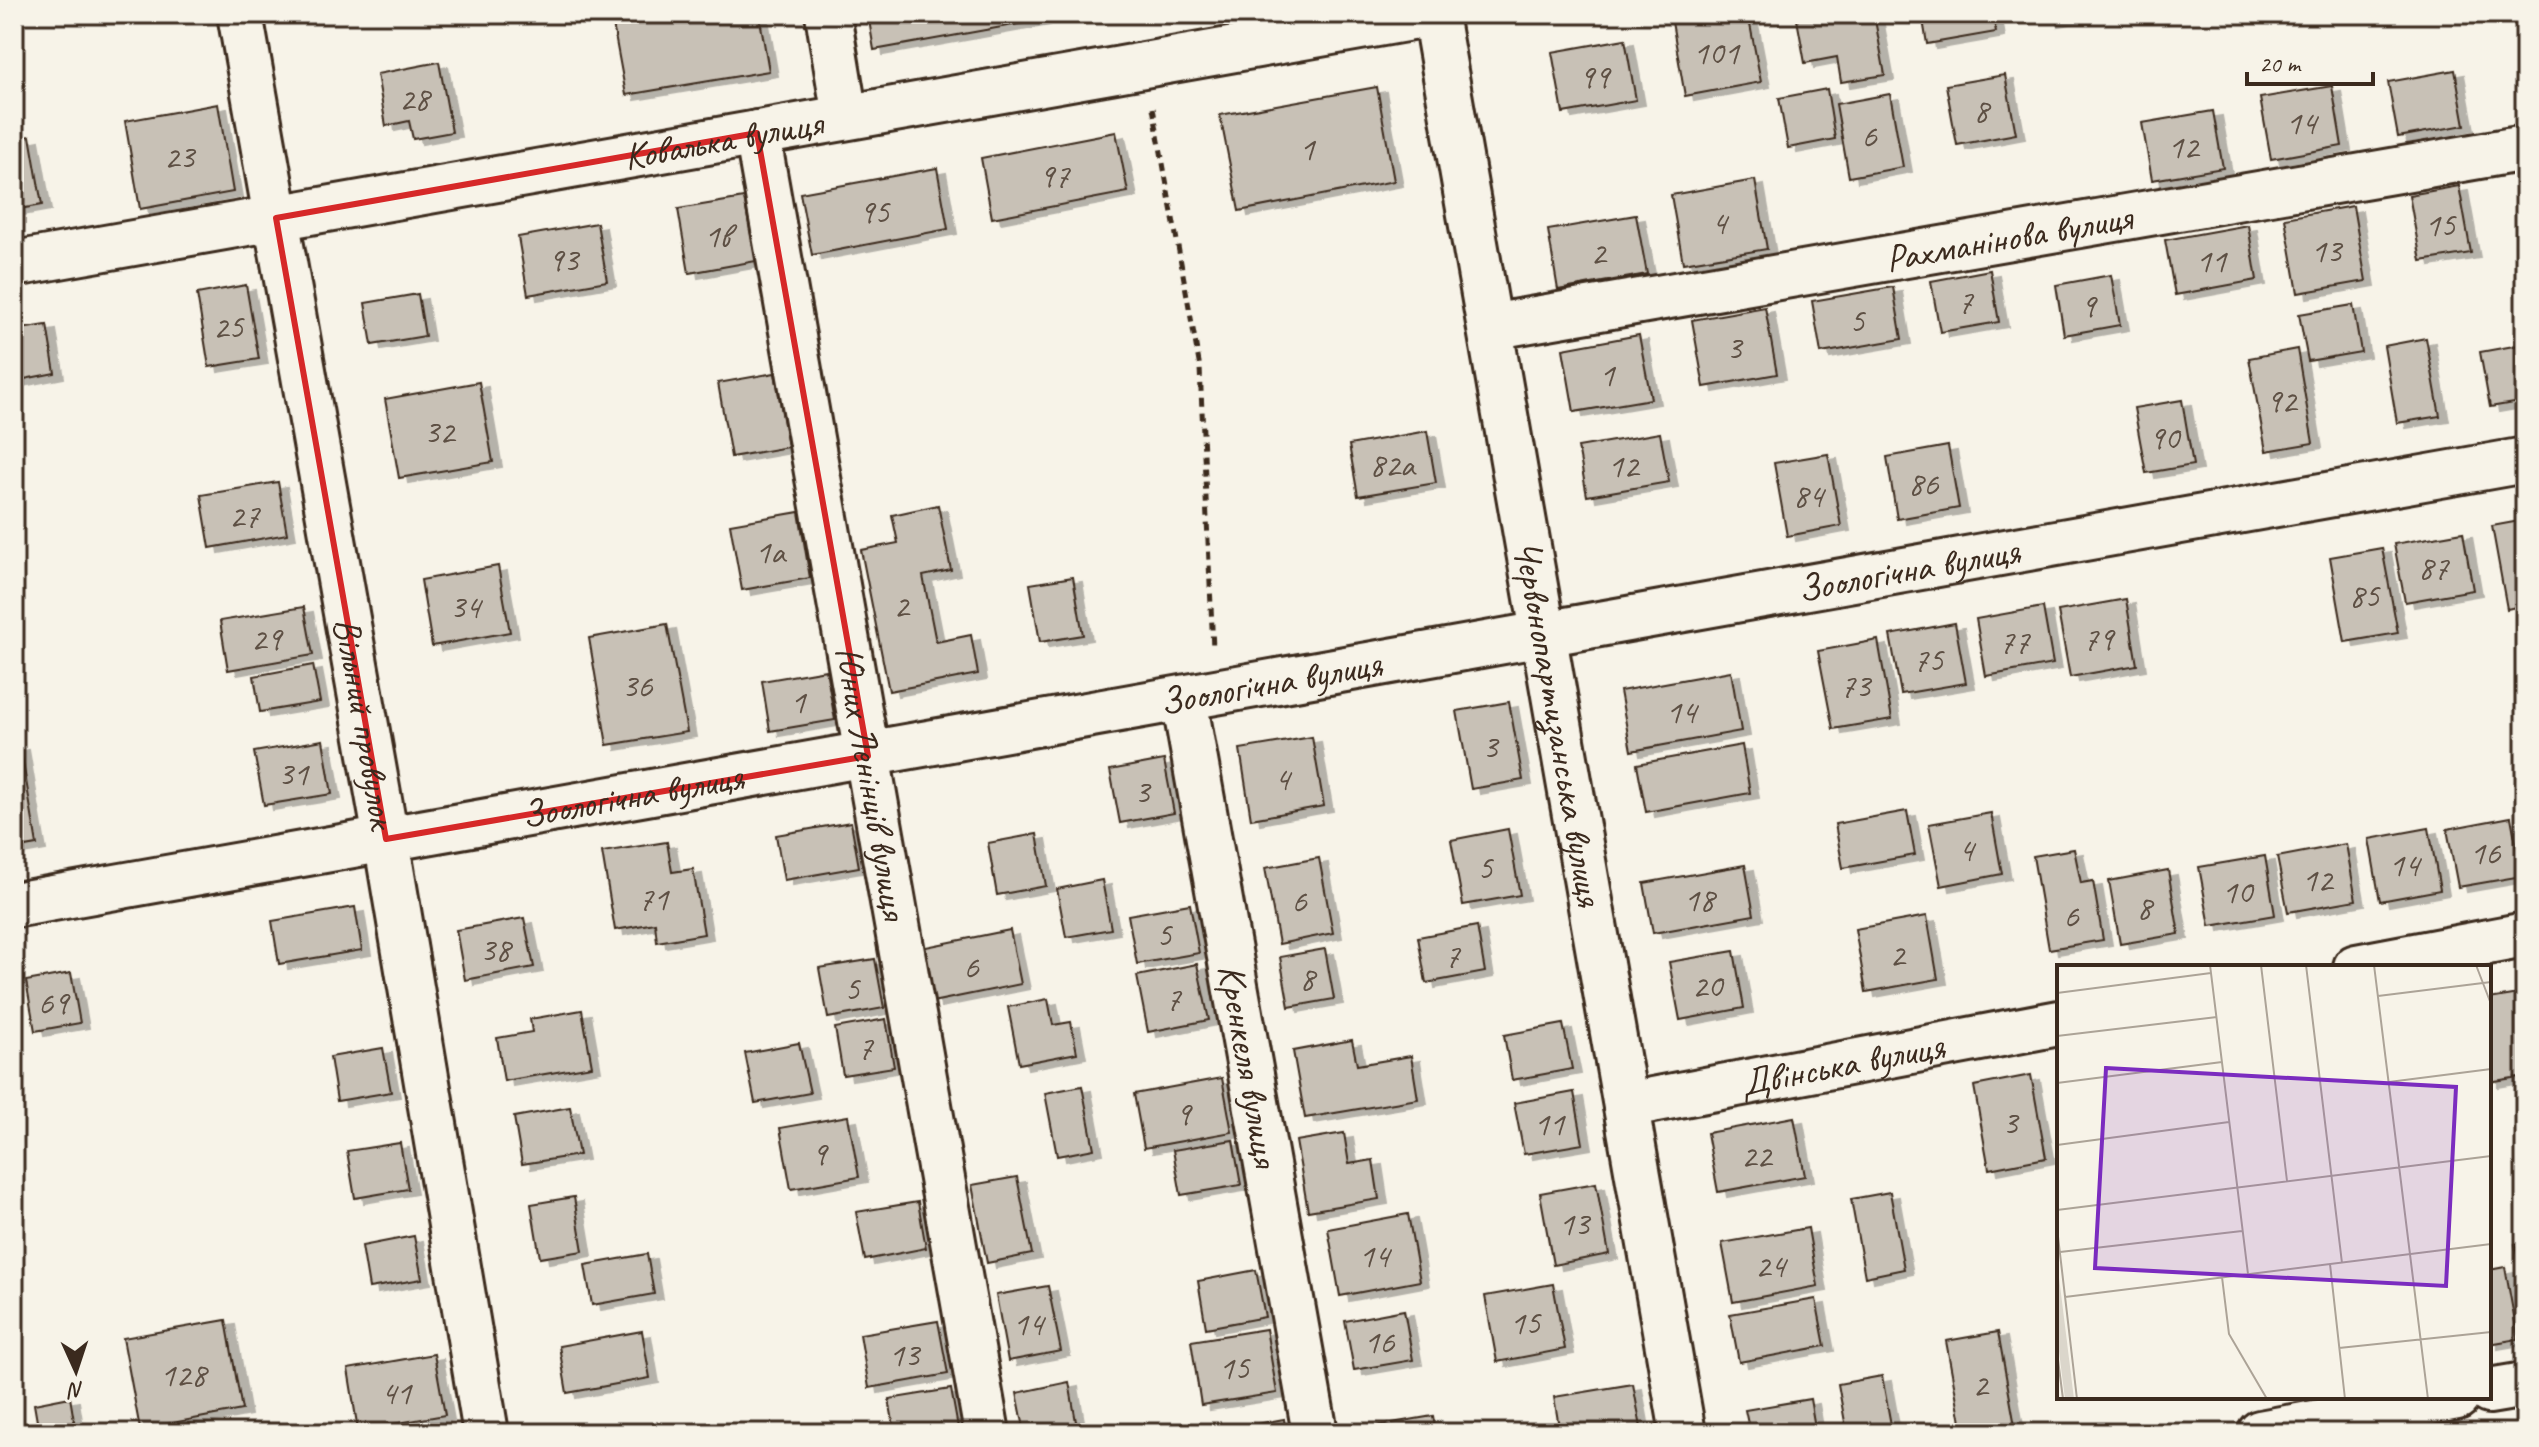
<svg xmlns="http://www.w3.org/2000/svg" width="2539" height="1447" font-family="Caveat,sans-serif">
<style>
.building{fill:#c8c1b6;stroke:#3b2a1e;stroke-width:2;filter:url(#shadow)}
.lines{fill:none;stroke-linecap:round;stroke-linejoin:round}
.minor-casing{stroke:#3b2a1e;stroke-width:50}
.path{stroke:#3b2a1e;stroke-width:5;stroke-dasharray:8 6;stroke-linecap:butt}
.minor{stroke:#f7f3e8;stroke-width:44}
.marked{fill:none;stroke:#d62828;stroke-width:6;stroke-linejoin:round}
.labels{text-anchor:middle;stroke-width:8;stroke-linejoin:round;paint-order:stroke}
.number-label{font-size:34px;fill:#5e5044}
.street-label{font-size:38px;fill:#3b2a1e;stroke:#f7f3e8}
.inset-road{fill:none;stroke:#aca397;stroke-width:2}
.view{fill:#7b2cbf;fill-opacity:0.15;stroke:#7b2cbf;stroke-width:4}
.inset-edge{fill:none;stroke:#3b2a1e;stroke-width:4}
</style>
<defs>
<filter id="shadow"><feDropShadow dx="9" dy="5" stdDeviation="0" flood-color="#0004"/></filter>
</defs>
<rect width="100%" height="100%" fill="#f7f3e8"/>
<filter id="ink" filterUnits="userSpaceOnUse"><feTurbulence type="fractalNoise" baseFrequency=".0125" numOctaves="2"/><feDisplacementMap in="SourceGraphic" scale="16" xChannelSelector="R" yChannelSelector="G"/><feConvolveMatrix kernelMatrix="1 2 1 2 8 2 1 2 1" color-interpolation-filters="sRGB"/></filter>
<g filter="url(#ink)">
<g class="building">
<polygon points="641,14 759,14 769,71 626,95 612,19"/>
<polygon points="868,14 1039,14 1041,20 874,50"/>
<polygon points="1720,14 1748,14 1761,82 1685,96 1672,22"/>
<polygon points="1796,14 1874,14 1885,75 1841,82 1837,57 1805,63"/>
<polygon points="1922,14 1993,14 1996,32 1927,44"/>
<polygon points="2048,14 2091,14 2049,21"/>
<polygon points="1625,39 1636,100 1563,113 1552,52"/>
<polygon points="439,62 452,132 413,139 409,121 386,126 377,74"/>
<polygon points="2455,70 2465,125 2398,137 2388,82"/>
<polygon points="2005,75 2016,134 1957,145 1946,85"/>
<polygon points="2332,86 2342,146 2271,159 2260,98"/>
<polygon points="1377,87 1394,181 1239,211 1220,115"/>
<polygon points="1827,89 1835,139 1788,148 1779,98"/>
<polygon points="1890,94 1903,167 1849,177 1836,104"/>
<polygon points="218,104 233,192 140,209 125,121"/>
<polygon points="2213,111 2223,168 2152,180 2142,123"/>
<polygon points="1116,132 1128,192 992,218 981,158"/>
<polygon points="30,136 42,205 14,210 14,139"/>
<polygon points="937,168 948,229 812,255 800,193"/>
<polygon points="1755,180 1767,249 1683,263 1671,195"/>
<polygon points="2459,186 2471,253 2421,261 2409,195"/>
<polygon points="744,198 756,261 689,273 678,209"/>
<polygon points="2353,206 2366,281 2298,293 2285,218"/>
<polygon points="1636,215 1647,274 1558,290 1548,230"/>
<polygon points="597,223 607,281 528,295 518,237"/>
<polygon points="2248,225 2257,280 2175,295 2165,240"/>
<polygon points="1990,270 1999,322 1940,332 1931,281"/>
<polygon points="2111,275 2120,325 2064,335 2056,285"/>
<polygon points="246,285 259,359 209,367 197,294"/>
<polygon points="1893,287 1902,339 1821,353 1812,301"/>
<polygon points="418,294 425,336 372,345 365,303"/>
<polygon points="2353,305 2361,352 2308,361 2299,314"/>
<polygon points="1765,307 1777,374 1704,387 1692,320"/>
<polygon points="47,325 55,373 14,381 14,330"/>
<polygon points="1639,335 1651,399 1574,412 1563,349"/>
<polygon points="2426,338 2440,416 2397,423 2384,346"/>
<polygon points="2525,344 2525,401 2490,407 2480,352"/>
<polygon points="2297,349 2313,443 2266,451 2249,358"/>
<polygon points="775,373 788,447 731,457 718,383"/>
<polygon points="479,382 493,462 399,478 385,399"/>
<polygon points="2182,400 2193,465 2146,473 2134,408"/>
<polygon points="1427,431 1436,483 1358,496 1349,445"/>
<polygon points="1660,433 1669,482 1587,496 1578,447"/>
<polygon points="1948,446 1959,508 1897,519 1887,457"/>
<polygon points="1828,454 1841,526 1787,536 1774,463"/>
<polygon points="278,482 287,534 210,548 201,495"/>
<polygon points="938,505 951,570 923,576 936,642 971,635 978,674 889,691 861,550 898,543 892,515"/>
<polygon points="799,512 810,578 742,590 730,524"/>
<polygon points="2525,520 2525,605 2507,609 2492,526"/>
<polygon points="2463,532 2473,590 2405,602 2394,544"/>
<polygon points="2382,548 2398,633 2345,642 2330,557"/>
<polygon points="498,566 510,632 432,646 421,580"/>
<polygon points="1073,577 1083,635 1040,642 1030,584"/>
<polygon points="2126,599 2137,665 2070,677 2058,611"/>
<polygon points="304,607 313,655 228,670 220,621"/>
<polygon points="2043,607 2053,664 1986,676 1976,619"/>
<polygon points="1955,623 1966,683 1901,694 1890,635"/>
<polygon points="667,624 687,732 607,745 589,638"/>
<polygon points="1878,640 1892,719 1833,729 1818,651"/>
<polygon points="313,665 320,702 260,712 254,676"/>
<polygon points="826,670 835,720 770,731 762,681"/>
<polygon points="1731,671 1741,731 1631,751 1620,691"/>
<polygon points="1509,702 1523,780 1471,789 1457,711"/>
<polygon points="1312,737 1324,806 1251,819 1240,749"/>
<polygon points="323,740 332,794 264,805 254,752"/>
<polygon points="20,745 37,845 14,849 14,746"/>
<polygon points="1742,745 1750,793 1646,812 1637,764"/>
<polygon points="1164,760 1174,813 1120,823 1110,770"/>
<polygon points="1907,811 1915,855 1843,868 1835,824"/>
<polygon points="1991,813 2002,874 1941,886 1929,824"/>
<polygon points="2511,817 2522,876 2458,887 2447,829"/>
<polygon points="851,822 859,867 784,880 776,835"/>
<polygon points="2429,828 2440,890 2380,901 2369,839"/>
<polygon points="1508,829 1520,895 1463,905 1451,840"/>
<polygon points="1037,834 1046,886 997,895 988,843"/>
<polygon points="667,842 672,872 693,869 704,934 657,942 655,923 615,930 602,852"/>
<polygon points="2346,844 2356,900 2288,912 2277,857"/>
<polygon points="2074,849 2081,883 2093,881 2103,940 2049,949 2033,856"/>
<polygon points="2265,856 2275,915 2210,926 2199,867"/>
<polygon points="1319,858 1333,933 1279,944 1265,868"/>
<polygon points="1745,865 1754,915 1653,933 1644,883"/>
<polygon points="2168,870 2179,934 2120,944 2109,881"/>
<polygon points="1102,880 1111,929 1066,937 1057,889"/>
<polygon points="1190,904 1199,953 1137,964 1128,915"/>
<polygon points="355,907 362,950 279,964 272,921"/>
<polygon points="1927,916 1938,979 1866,992 1855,929"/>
<polygon points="524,918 534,967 465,980 456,930"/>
<polygon points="1477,926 1485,972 1426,983 1418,937"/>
<polygon points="1010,930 1021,984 932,1002 921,948"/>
<polygon points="1325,949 1334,999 1289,1007 1280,957"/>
<polygon points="1734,951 1744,1008 1680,1020 1669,962"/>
<polygon points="875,959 884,1008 828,1018 819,968"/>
<polygon points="1197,964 1209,1020 1148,1032 1137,976"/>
<polygon points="71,973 80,1023 35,1031 26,981"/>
<polygon points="2525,993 2525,1076 2489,1082 2489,999"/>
<polygon points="1048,999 1053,1025 1071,1022 1077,1053 1019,1064 1008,1007"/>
<polygon points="582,1010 592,1066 504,1081 497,1038 532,1032 530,1019"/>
<polygon points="886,1019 894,1067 843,1075 835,1028"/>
<polygon points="1563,1024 1572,1069 1512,1080 1504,1035"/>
<polygon points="1352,1040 1357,1065 1411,1056 1418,1099 1305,1118 1293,1051"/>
<polygon points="799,1043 810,1093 755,1103 745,1053"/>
<polygon points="383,1048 391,1092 337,1101 330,1057"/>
<polygon points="2031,1075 2046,1158 1989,1169 1974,1086"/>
<polygon points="1222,1078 1232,1132 1144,1148 1134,1094"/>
<polygon points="1082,1086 1094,1149 1057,1156 1045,1093"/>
<polygon points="1574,1092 1583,1144 1524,1154 1514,1103"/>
<polygon points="570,1107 579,1155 522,1164 514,1117"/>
<polygon points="848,1116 859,1177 791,1189 780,1128"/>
<polygon points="1794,1117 1805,1176 1718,1192 1707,1133"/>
<polygon points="1344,1133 1349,1164 1373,1160 1379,1199 1308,1211 1296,1141"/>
<polygon points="1233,1140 1241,1185 1181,1195 1173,1150"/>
<polygon points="400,1143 408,1189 355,1198 347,1151"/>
<polygon points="1017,1177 1032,1254 987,1263 972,1185"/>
<polygon points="1596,1183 1609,1254 1553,1265 1540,1193"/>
<polygon points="1890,1192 1904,1269 1865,1277 1851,1199"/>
<polygon points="574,1197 583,1251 540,1258 531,1204"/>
<polygon points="918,1202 926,1248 865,1260 856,1212"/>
<polygon points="1408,1214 1420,1281 1340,1296 1328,1229"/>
<polygon points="1808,1228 1818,1286 1733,1302 1722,1243"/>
<polygon points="414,1236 422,1279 369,1288 362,1246"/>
<polygon points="2525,1242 2525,1299 2515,1244"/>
<polygon points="647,1254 654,1294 592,1305 585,1265"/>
<polygon points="2505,1267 2518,1339 2489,1344 2489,1270"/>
<polygon points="1256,1270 1265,1317 1206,1328 1198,1281"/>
<polygon points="1553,1284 1565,1349 1497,1362 1485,1296"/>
<polygon points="1048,1286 1061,1351 1008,1361 996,1295"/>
<polygon points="1816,1299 1825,1346 1739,1362 1730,1314"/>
<polygon points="1404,1310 1413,1360 1354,1370 1345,1321"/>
<polygon points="226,1320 242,1410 140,1429 123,1338"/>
<polygon points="938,1321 948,1374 869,1388 860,1334"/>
<polygon points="1266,1329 1277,1393 1201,1405 1191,1341"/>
<polygon points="642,1331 650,1378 567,1393 559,1346"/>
<polygon points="1998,1332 2015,1426 1963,1433 1946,1341"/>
<polygon points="434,1354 445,1415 358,1430 348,1369"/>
<polygon points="1882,1376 1891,1425 1847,1433 1838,1384"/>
<polygon points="1069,1382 1078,1433 1025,1433 1017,1393"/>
<polygon points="1633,1384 1642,1433 1560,1433 1554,1397"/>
<polygon points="951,1389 959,1433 895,1433 889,1399"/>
<polygon points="70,1397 76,1433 39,1433 34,1404"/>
<polygon points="1810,1399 1816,1433 1750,1433 1745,1410"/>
<polygon points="1433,1416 1436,1433 1369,1433 1368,1427"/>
<polygon points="1284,1419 1286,1433 1230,1433 1230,1429"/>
</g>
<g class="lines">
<defs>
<g id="minor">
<path id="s1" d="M240 14 386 839 486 1433"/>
<polyline points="828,14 845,117"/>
<path id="s2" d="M1435 14 1683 1433"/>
<path id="s3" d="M757 133 987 1433"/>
<path id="s4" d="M14 264 1434 14"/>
<path id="s5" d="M1490 327 2525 148"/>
<path id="s6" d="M1184 699 1315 1433"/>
<path id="s7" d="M14 905 2525 460"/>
<polyline points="2356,967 2525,935"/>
<path id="s8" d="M1626 1105 2059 1023"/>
<polyline points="2489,1391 2525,1385"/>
<polyline points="2260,1433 2457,1397"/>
</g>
</defs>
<use href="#minor" class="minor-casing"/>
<polyline class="path" points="1153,108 1200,368 1213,649"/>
<use href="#minor" class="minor"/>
</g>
</g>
<path class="marked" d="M757 133 868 756 386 839 276 218Z"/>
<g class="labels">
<g class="number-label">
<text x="1716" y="64">101</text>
<text x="1594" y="88">99</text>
<text x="414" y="110">28</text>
<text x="1981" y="122">8</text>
<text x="2301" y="134">14</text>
<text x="1869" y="147">6</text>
<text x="2183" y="158">12</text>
<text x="1307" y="160">1</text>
<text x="179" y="168">23</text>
<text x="1054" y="187">97</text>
<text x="874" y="223">95</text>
<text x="1719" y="234">4</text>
<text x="2440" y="236">15</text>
<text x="717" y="247">1в</text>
<text x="2326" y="262">13</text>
<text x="1598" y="264">2</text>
<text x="563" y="271">93</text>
<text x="2211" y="272">11</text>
<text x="1965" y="313">7</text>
<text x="2088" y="317">9</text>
<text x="1857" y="332">5</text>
<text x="228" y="338">25</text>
<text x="1734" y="359">3</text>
<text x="1607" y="386">1</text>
<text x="2281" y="412">92</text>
<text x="439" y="443">32</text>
<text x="2164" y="449">90</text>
<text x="1392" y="476">82а</text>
<text x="1623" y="477">12</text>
<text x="1923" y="495">86</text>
<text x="1808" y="507">84</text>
<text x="244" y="527">27</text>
<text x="770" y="563">1а</text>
<text x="2433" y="579">87</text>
<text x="2364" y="607">85</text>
<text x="901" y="617">2</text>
<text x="465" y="618">34</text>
<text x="266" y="650">29</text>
<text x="2098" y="650">79</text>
<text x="2014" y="653">77</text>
<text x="1928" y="671">75</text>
<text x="637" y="697">36</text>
<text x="1855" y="697">73</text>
<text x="798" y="713">1</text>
<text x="1681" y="723">14</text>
<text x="1490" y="758">3</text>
<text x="293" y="785">31</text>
<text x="1282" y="790">4</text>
<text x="1142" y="803">3</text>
<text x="1966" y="861">4</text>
<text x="2485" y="864">16</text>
<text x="2404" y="876">14</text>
<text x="1485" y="879">5</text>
<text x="2317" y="891">12</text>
<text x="2237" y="903">10</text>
<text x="653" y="910">71</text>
<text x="1699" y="911">18</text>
<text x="1299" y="912">6</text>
<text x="2144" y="919">8</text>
<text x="2071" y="927">6</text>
<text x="1164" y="946">5</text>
<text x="495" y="961">38</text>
<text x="1897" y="966">2</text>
<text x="1452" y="967">7</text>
<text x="971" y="978">6</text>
<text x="1307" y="990">8</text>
<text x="1707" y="997">20</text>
<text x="852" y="1000">5</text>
<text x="1173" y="1010">7</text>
<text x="53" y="1014">69</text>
<text x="865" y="1059">7</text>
<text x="1183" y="1125">9</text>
<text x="2010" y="1134">3</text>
<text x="1549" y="1135">11</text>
<text x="819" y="1165">9</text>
<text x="1756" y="1167">22</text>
<text x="1574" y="1235">13</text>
<text x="1374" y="1267">14</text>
<text x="1770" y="1277">24</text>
<text x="1525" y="1334">15</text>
<text x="1028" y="1335">14</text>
<text x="1379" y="1353">16</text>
<text x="904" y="1366">13</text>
<text x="1234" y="1379">15</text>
<text x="183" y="1386">128</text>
<text x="1980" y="1396">2</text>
<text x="396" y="1404">41</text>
</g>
<g class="street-label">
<text dy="13" stroke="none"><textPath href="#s4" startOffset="720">Ковалька вулиця</textPath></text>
<text dy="13" stroke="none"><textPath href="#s5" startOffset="526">Рахманінова вулиця</textPath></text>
<text dy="13" stroke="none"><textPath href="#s7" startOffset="1924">Зоологічна вулиця</textPath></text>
<text dy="13" stroke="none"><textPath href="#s7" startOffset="1276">Зоологічна вулиця</textPath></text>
<text dy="13" stroke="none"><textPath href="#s1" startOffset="720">Вільний провулок</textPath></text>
<text dy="13" stroke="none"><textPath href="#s2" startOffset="720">Червонопартизанська вулиця</textPath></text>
<text dy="13" stroke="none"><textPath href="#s3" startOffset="660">Юних Ленінців вулиця</textPath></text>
<text dy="13" stroke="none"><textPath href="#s7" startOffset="628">Зоологічна вулиця</textPath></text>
<text dy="13" stroke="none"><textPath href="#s8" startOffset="220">Двінська вулиця</textPath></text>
<text dy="13" stroke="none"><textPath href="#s6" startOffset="372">Кренкеля вулиця</textPath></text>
</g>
</g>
<g transform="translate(2057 965)">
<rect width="434" height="434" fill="#f7f3e8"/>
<path d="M0 296 17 434H8L0 371Z" fill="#dbd6cb"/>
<path class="inset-road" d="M153 0 191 309M204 0 230 216M249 0 285 298M317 0 371 434M419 0 434 39M0 28 154 8M321 31 434 17M0 71 160 52M332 117 434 104M0 118 165 97M0 180 172 157M0 245 434 191M0 263 20 434M3 287 185 266M273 299 288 434M165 312 172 369 210 434M8 332 434 279M282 383 434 367M0 387 6 434"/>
<path class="view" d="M49 103 399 122 389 321 38 303Z"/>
<rect width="434" height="434" class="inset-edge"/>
</g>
<rect width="2539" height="1447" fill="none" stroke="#f7f3e8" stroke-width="48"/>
<rect x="24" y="24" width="2491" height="1399" fill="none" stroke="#3b2a1e" stroke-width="3" filter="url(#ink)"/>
<g transform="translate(76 1371) rotate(177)" stroke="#f7f3e8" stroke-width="6" paint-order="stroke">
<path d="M0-6L14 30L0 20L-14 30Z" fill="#3b2a1e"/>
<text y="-12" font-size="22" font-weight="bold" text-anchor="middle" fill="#3b2a1e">N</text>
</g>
<path d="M2247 72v12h126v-12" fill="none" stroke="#3b2a1e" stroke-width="4"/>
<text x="2259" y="72" font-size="24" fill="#3b2a1e" stroke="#f7f3e8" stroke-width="6" paint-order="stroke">20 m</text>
</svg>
